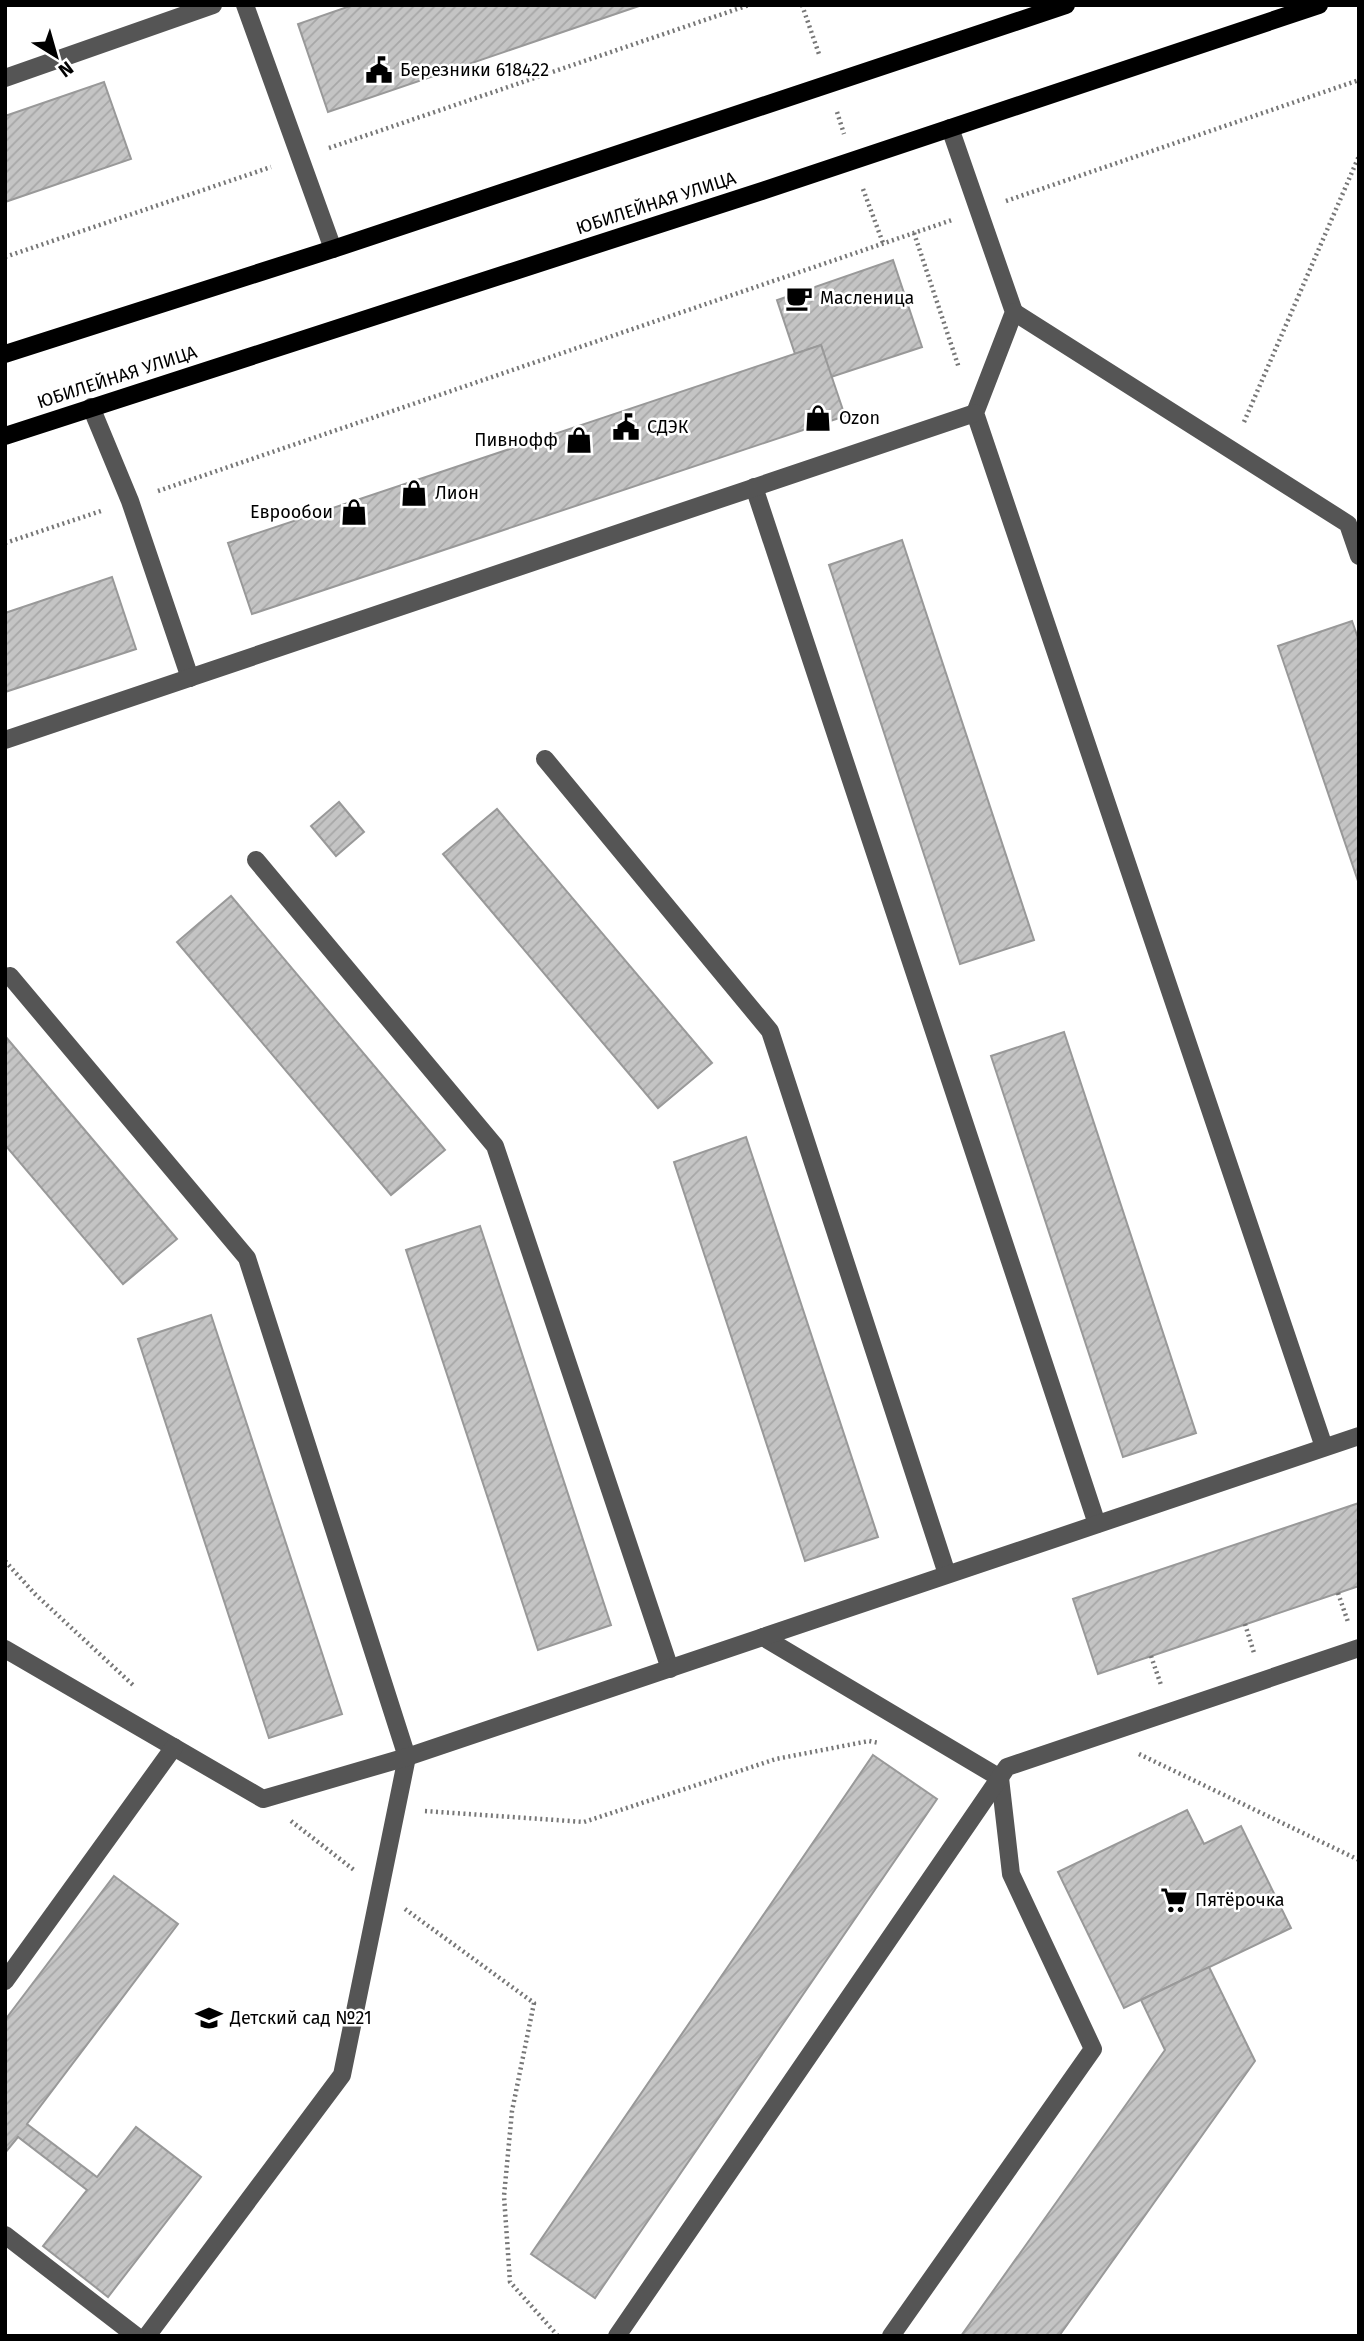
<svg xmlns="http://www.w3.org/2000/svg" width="1364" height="2341" font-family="'Fira Sans',sans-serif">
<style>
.building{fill:url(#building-hatch);stroke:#999;stroke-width:2}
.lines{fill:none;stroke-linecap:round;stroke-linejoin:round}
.path{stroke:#777;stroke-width:4.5;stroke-dasharray:2 3.5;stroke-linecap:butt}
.minor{stroke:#555;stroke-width:18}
.major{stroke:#000;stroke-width:18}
.labels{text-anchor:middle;stroke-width:5;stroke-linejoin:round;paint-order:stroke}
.poi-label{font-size:18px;fill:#000;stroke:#fff;text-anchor:start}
.street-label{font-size:18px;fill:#000;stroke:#fff}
</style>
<defs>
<pattern id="building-hatch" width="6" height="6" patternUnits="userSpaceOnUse" patternTransform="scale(1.75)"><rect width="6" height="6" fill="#c4c4c4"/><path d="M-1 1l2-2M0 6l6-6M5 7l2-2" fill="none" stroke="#a7a7a7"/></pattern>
</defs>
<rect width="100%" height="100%" fill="#fff"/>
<g class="building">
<polygon points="353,5 642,5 328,112 298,24"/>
<polygon points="104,82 131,159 5,202 5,116"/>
<polygon points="893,260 922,347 831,377 821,345 795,354 777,300"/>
<polygon points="821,345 845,416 252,614 228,543"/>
<polygon points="902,540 1034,940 960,964 829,565"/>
<polygon points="112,577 136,649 5,692 5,613"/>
<polygon points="1352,621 1359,641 1359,884 1278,646"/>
<polygon points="339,802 364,832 336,856 311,826"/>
<polygon points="497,809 712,1063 658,1108 443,854"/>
<polygon points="231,896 445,1150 391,1195 177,942"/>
<polygon points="1064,1032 1196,1433 1123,1457 991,1056"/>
<polygon points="5,1036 177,1239 123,1284 5,1145"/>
<polygon points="746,1137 878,1537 805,1561 674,1162"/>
<polygon points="480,1226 611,1625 538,1650 406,1250"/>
<polygon points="211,1315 342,1714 269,1738 138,1339"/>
<polygon points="1359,1503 1359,1586 1098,1674 1073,1599"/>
<polygon points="873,1755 937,1799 595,2298 531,2254"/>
<polygon points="1187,1810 1204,1844 1241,1826 1291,1928 1124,2008 1058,1872"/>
<polygon points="114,1876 178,1924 27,2124 97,2177 136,2127 201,2177 108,2297 43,2246 87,2190 18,2137 5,2153 5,2020"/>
<polygon points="1209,1967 1255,2061 1059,2336 961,2336 1165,2050 1141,2000"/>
</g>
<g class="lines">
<g class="path">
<polyline points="802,5 820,57"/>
<polyline points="837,112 844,134"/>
<polyline points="329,148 749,5"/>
<polyline points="863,189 883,243"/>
<polyline points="1006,201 1359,80"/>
<polyline points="914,233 959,368"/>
<polyline points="5,257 271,167"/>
<polyline points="1244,422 1359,156"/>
<polyline points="158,491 952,220"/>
<polyline points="5,543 104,510"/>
<polyline points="5,1561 35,1594 134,1686"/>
<polyline points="1338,1593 1348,1622"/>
<polyline points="1245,1624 1254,1653"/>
<polyline points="1151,1656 1161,1685"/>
<polyline points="1139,1754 1359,1860"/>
<polyline points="425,1811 584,1822 776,1759 869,1741 879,1743"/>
<polyline points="291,1821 354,1870"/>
<polyline points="405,1909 534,2003 512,2111 504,2196 510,2282 558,2336"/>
</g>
<g class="minor">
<polyline points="245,5 333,249"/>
<polyline points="5,78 213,5"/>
<polyline points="950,128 1014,312 975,413 1324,1447"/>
<polyline points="1014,312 1348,524 1359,556"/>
<polyline points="91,407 130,501 190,678"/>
<polyline points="754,487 1097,1524"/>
<polyline points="5,740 975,413"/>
<polyline points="545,759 770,1031 947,1574"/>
<polyline points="256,860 495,1146 670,1669"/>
<polyline points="10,976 247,1258 407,1757 342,2075 147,2336"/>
<polyline points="763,1637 1000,1778 1011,1874 1093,2049 891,2336"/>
<polyline points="5,1649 263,1799 407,1757 1359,1436"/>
<polyline points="5,1981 174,1747"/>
<polyline points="5,2235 136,2336"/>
<polyline points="617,2336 1007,1767 1359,1648"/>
</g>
<g class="major">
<polyline points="5,354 333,249 1066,5"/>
<polyline points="5,436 765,190 1319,5"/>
</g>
</g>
<defs>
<symbol id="civic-bare" viewBox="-9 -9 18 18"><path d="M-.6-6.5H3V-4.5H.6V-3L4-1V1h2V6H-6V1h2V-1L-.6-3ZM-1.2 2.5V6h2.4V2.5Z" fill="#000" stroke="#fff" stroke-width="2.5" paint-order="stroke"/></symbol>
<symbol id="cafe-bare" viewBox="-9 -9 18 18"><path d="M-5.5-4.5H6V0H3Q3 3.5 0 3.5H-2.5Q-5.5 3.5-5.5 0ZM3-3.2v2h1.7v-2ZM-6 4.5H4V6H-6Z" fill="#000" stroke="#fff" stroke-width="2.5" paint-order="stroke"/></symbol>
<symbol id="shop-bare" viewBox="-9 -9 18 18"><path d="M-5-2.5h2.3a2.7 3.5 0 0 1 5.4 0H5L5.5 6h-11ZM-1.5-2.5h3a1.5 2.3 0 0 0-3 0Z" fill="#000" stroke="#fff" stroke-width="2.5" paint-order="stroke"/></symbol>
<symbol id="supermarket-bare" viewBox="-9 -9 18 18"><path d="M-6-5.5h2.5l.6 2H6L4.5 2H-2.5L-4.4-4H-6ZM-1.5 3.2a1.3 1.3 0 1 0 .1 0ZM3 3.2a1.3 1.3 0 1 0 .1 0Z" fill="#000" stroke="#fff" stroke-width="2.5" paint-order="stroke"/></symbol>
<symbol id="school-bare" viewBox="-9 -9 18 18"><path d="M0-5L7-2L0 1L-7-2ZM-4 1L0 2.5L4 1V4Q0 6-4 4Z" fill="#000" stroke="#fff" stroke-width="2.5" paint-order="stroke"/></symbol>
</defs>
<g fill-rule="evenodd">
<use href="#civic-bare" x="360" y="51" width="38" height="38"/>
<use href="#cafe-bare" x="780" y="279" width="38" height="38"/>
<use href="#shop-bare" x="799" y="399" width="38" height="38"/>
<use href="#civic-bare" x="607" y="408" width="38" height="38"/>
<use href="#shop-bare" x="560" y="421" width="38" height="38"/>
<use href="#shop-bare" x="395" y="474" width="38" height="38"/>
<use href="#shop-bare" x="335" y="493" width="38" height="38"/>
<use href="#supermarket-bare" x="1155" y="1881" width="38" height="38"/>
<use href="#school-bare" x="190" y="1999" width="38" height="38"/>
</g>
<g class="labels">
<g class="poi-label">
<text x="400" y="76">Березники 618422</text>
<text x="820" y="304">Масленица</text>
<text x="839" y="424">Ozon</text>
<text x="647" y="433">СДЭК</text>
<text x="558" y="446" text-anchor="end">Пивнофф</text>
<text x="435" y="499">Лион</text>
<text x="333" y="518" text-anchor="end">Еврообои</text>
<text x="1195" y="1906">Пятёрочка</text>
<text x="230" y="2024">Детский сад №21</text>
</g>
<g class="street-label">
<text transform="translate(656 203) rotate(-18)" y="6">ЮБИЛЕЙНАЯ УЛИЦА</text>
<text transform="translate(117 377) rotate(-18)" y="6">ЮБИЛЕЙНАЯ УЛИЦА</text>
</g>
</g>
<rect width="1364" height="2341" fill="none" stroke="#000000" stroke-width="14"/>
<g transform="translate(56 56) rotate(143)" stroke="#ffffff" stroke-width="5" paint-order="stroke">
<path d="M0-5L12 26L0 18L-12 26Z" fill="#000000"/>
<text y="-10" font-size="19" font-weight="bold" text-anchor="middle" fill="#000000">N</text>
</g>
</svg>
